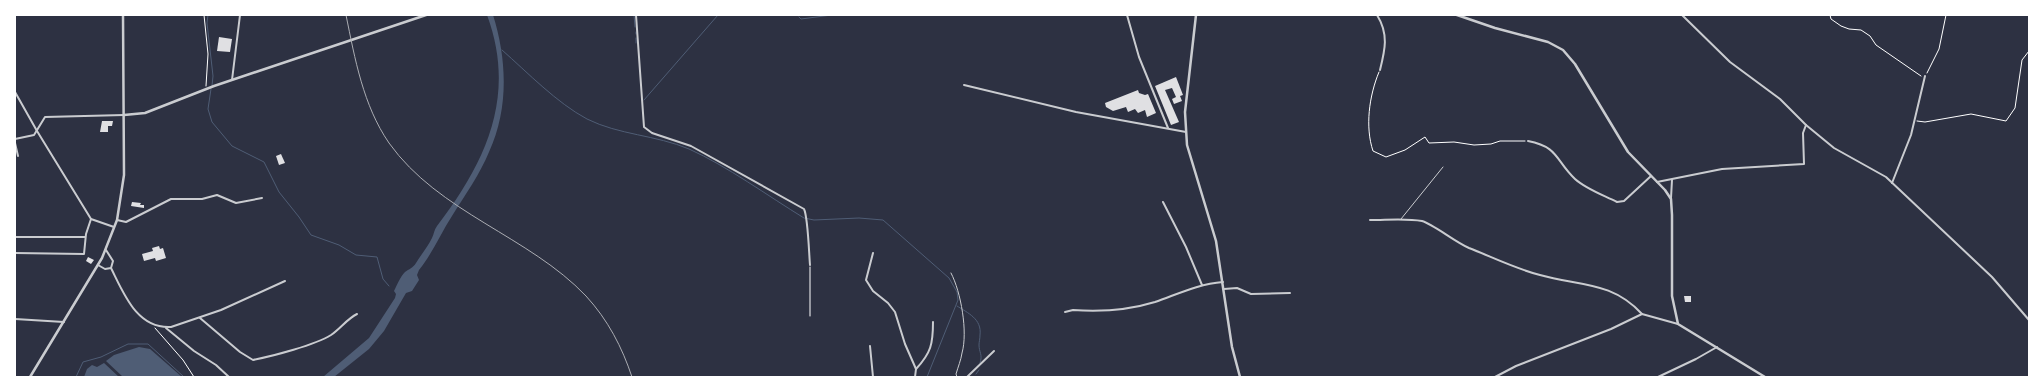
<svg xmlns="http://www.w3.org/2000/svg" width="2044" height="392" font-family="'Sofia Sans Condensed',sans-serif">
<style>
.water{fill:#4f5d75}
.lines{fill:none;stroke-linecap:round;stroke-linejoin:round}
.stream{stroke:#4f5d75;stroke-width:1}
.building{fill:#e0e0e3}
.path{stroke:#fff;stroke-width:1}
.service{stroke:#caccd0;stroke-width:1}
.minor{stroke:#caccd0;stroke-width:2}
.tertiary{stroke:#caccd0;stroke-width:2.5}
.rail{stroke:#abadb3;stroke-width:1}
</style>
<rect width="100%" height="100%" fill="#2d3142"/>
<g class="water">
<path d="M487 15H493C507 59 509 109 489 152 480 174 465 195 452 216 441 233 432 254 419 270L417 275 419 280 412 291 406 293 384 331 369 349 334 377H323L369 338 395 298 396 294 394 291C397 285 400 277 405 272 409 269 413 268 416 263 421 255 428 246 432 238 434 234 434 230 437 226 486 162 517 96 487 15Z"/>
<polygon points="139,347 150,349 182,377 123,377 106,361 114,355"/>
<polygon points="104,363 119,377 84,377 87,369 92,365 97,367"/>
</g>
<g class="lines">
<g class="stream">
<polyline points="208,15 207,23 213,76 212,86"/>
<polyline points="634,15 635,27"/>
<polyline points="799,17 801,19 832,15"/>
<polyline points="636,32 636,34"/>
<polyline points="636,38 636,43"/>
<path d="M502 50C528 73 557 103 587 119 619 135 656 135 689 149 727 166 768 196 804 218L814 220 859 218 883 220 949 278 957 292 958 300 927 377"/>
<polyline points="211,89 208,109 212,122 232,146 264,162 279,192 299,217 311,235 339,245 356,255 377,257 383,279 389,286"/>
<polyline points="644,100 718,15"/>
<path d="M957 306C968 313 982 319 980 335 980 339 979 342 979 345 979 352 983 355 980 363"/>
<polyline points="976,374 979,370"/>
<polyline points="76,377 83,362 101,357 128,344 148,344 184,377"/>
</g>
</g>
<g class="building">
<polygon points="219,37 232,39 230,52 217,51"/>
<polygon points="1176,77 1183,95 1180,96 1182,101 1174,104 1172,99 1176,97 1172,88 1165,90 1179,122 1171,125 1155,86"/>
<polygon points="1138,90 1139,93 1145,95 1148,94 1156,113 1147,117 1145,110 1138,113 1135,109 1128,112 1126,107 1113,111 1106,107 1105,103"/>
<polygon points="102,121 113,121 112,126 108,126 108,132 100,132"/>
<polygon points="281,154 285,163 279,165 276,156"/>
<polygon points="132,202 141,203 140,205 144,205 144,208 131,206"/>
<polygon points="159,246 160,249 163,248 166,258 156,261 155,258 144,261 142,254 153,251 152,248"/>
<polygon points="88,257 94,260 91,264 86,261"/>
<polygon points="1684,296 1691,296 1691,302 1685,302"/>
</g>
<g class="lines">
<g class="path">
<polyline points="204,15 208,54 206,86"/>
<polyline points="1830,15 1831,19 1841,26 1849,29 1861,30 1870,36 1876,45 1921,76"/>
<path d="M1379 72C1369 96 1365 127 1373 151L1386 157 1405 150 1425 137 1429 143 1454 142 1474 145 1491 144 1500 141H1525"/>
<polyline points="1927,73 1939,49 1946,15"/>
<polyline points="1917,121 1925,122 1971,114 2006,121 2015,108 2022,60 2029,51"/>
<polyline points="810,267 810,316"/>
<polyline points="155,328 183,360 194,377"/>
</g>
<g class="service">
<polyline points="1401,219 1443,167"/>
<path d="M951 273C961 292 968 332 962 353 961 360 958 367 956 374L957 377"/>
</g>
<g class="minor">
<path d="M636 15 644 127 652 133 691 146 804 209C808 217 809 254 810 265"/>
<polyline points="1127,15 1139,57 1168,128"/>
<path d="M1377 15C1389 34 1385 50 1380 70"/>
<polyline points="1617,15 1622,15"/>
<polyline points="1682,15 1730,62 1780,99 1806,125 1834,148 1886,177 1992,277 2029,320"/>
<polyline points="232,80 240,15"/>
<polyline points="964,85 1076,112 1186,132"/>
<polyline points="15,92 37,131 91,219 114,227"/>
<polyline points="15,139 34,135 45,117 124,115"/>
<path d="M1528 141C1559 147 1555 160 1575 179 1586 189 1603 195 1617 202L1624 201 1651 176"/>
<polyline points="15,143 18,156"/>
<polyline points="1657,182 1722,169 1804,164 1803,133 1806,125"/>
<polyline points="1892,183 1911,135 1925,76"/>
<polyline points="1671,198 1672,180"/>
<polyline points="1163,202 1186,247 1202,285"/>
<polyline points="117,220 126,222 171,199 202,199 217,195 236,203 262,198"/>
<path d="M1370 220C1387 220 1406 218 1422 221 1433 224 1455 242 1469 248 1492 257 1516 269 1540 275 1579 286 1612 281 1642 314"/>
<polyline points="15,237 85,237"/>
<path d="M106 250 113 261 111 268C124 294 137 329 171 327L221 310 285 281"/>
<polyline points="15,253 84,254 86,234 91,219"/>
<polyline points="873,253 866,280 873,291 888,303 895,312 905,344 916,369 915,377"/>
<polyline points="98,265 105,269 111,268"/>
<polyline points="1224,289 1237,288 1251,294 1290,293"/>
<path d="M1065 312 1073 310C1101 312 1129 310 1155 302 1178 294 1198 284 1223 282"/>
<path d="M200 318 240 352 253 360C273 356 315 345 331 335 341 328 347 319 357 314"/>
<polyline points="15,319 64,322"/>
<polyline points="166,328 194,351 216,365 229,377"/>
<polyline points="870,346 873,377"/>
<path d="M916 369C931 353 933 344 933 322"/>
<polyline points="967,377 994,351"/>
<polyline points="1495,377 1516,366 1611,329 1642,314 1678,324"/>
<polyline points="1658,377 1696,359 1717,347"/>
</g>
<g class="tertiary">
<polyline points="1196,15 1185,112 1187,145 1216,241 1232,347 1240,377"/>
<polyline points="1457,15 1495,28 1548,42 1563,50 1575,64 1628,152 1665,190 1671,199 1672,215 1672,296 1678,324 1765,377"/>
<polyline points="124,115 145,113 214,86 426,15"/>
<polyline points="30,377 102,258 117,220 124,175 123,15"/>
</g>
<path class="rail" d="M346 15C355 59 363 105 389 143 439 213 529 236 586 296 608 320 622 347 632 377"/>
</g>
<rect width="2044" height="392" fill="none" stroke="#ffffff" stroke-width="32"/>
</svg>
